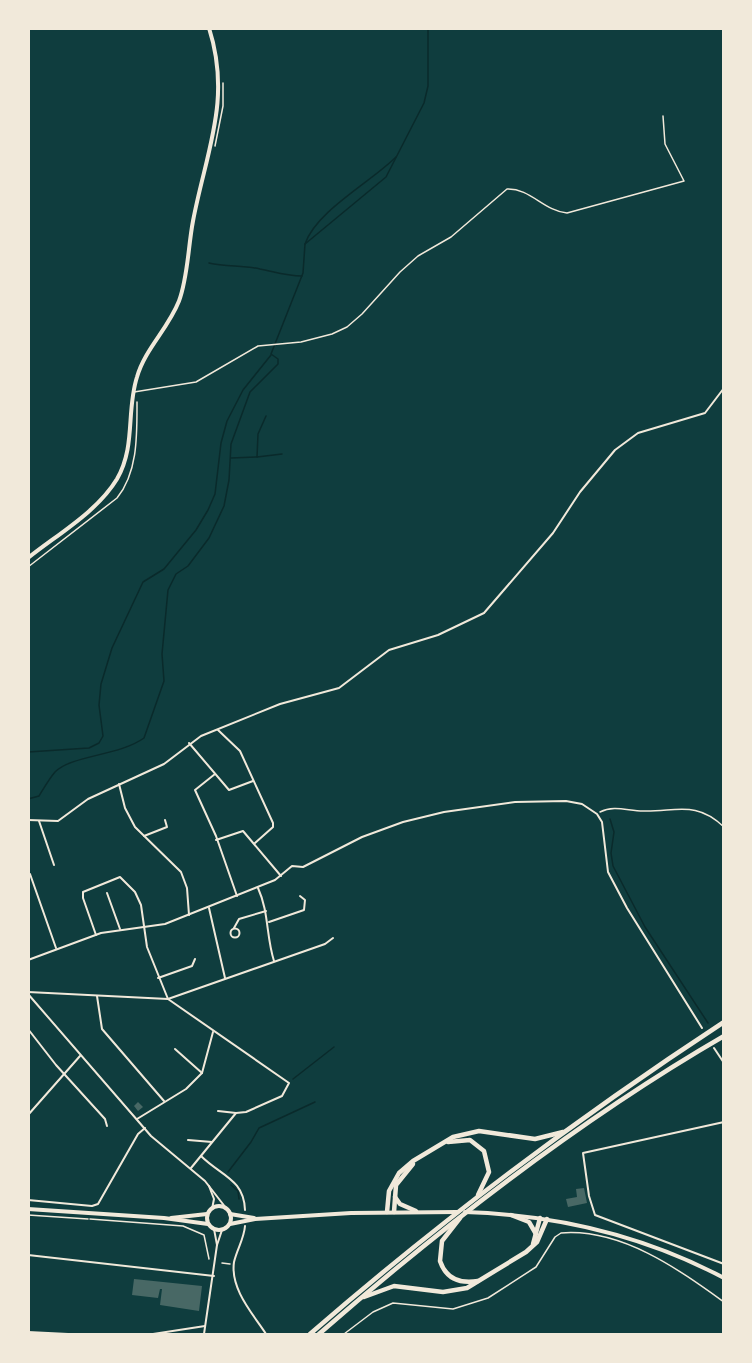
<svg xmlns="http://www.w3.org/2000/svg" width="752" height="1363" font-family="Barlow,sans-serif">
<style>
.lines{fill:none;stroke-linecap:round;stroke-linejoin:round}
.stream{stroke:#0a2a2b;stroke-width:1.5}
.building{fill:#486865}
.path{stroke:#f1e9da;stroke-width:1.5}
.service{stroke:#f1e9da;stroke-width:1.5}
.minor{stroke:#f1e9da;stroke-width:2}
.secondary{stroke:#f1e9da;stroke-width:4}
.primary{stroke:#f1e9da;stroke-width:4}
.motorway{stroke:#f1e9da;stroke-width:4.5}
</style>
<rect width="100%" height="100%" fill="#0f3d3e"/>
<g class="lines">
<g class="stream">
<path d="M305 244C316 211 371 182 396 157"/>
<path d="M209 263C226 267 244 265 260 269 275 272 286 276 302 276"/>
<polyline points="257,457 282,454"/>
<polyline points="231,458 257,457 258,434 266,416"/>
<polyline points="28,752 89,748 99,743 103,736 99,705 101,684 112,648 143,582 164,569 196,530 208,510 215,494 221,443 227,421 243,390 271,355"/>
<path d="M28 799 39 796C44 788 49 779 55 772 72 755 119 756 144 738L164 681 162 654 168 590 176 574 188 566 209 538 224 506 229 480 231 444 250 392 278 364V359L271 354 303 273 305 244 386 177 424 103 428 86V28"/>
<polyline points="610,819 614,832 611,853 613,866 645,927 708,1023"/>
<polyline points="293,1079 334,1047"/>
<polyline points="228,1172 251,1142 259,1128 315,1102"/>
<polyline points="231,1185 238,1191 239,1199"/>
</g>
</g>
<g class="building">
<polygon points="138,1102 143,1107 138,1111 134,1106"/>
<polygon points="584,1188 587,1203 568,1207 566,1199 577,1197 576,1189"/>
<polygon points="134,1279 202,1286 199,1311 160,1305 162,1289 160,1289 158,1298 132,1295"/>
</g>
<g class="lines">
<g class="path">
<polyline points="215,146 223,106 223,83"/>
<path d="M28 567 117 498C138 472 137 435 137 402"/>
<path d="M600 812C614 805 628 811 643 811 676 812 696 800 724 827"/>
<polyline points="90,1219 183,1226 204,1235 209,1259"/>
<polyline points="222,1263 230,1264"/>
<path d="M344 1334 373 1312 393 1303 453 1309 488 1298 536 1267 555 1237 561 1233C621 1228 678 1269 724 1302"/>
</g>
<g class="service">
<path d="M134 392 196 382 258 346 301 342 332 334 347 327 362 314 400 272 418 256 451 237 507 189C530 188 544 211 567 213L684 181 665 144 663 116"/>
<polyline points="28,1215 88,1219"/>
</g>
<g class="minor">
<polyline points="218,730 240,751 273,823 273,827 255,843"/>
<polyline points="189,743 229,790 253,781"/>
<polyline points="215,774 195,790 216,836 237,896"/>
<polyline points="119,784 125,808 135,827 181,872 187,888 189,915"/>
<polyline points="28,820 58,821 88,799 164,764 201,736 280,704 339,688 389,650 438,635 484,613 553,533 580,492 615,450 638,433 705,413 724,388"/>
<polyline points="39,821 54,865"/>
<polyline points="144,836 167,827 165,820"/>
<polyline points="216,840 243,831 281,876"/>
<polyline points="30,874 56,948"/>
<path d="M258 888C269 912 266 936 274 961"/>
<polyline points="107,893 120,929"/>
<polyline points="209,908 225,978"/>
<polyline points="269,922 304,910 305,900 300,896"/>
<polyline points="234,928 239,919 266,911"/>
<circle cx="235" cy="933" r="4.5"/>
<polyline points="96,935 83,898 83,892 120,877 135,892 141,905 147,947 168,999 289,1083 282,1096 246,1112 236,1113 191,1168"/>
<polyline points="28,960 101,933 165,924 275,880 292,866 303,867 362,837 403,822 444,812 515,802 566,801 582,804 597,814 602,822 608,872 627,908 702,1028"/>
<polyline points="158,978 192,966 195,959"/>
<polyline points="28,992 168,999 325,944 333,938"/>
<polyline points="28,994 151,1136 205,1181 226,1208"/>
<polyline points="97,996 102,1029 164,1101"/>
<polyline points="28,1029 56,1065 105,1119 107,1126"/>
<polyline points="714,1048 724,1063"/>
<polyline points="175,1049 202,1073"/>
<polyline points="218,1111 236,1113"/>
<polyline points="28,1115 80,1056"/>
<polyline points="137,1119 186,1089 202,1073 213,1032"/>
<polyline points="724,1122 583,1153 589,1196 595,1215 724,1264"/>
<polyline points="188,1140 212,1142"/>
<path d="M201 1156C221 1176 244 1179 245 1210"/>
<polyline points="209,1186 214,1199 212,1209"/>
<polyline points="28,1200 92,1206 98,1204 138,1134 145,1128"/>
<path d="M245 1226C244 1239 237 1249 234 1262 230 1289 253 1314 266 1334"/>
<polyline points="214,1229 217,1245"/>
<polyline points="28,1255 214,1276"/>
<polyline points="28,1332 68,1334"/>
<polyline points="153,1334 205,1326"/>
<polyline points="204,1334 217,1245 222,1230"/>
</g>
<path class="secondary" d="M28 558C58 534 97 512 117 479 136 446 126 411 137 377 145 349 168 329 179 301 188 277 188 247 193 221 206 152 232 100 209 28"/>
<g class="primary">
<circle cx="219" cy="1218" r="12"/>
<polyline points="28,1209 164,1218 208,1224"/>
<path d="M465 1212C556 1215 643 1235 724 1278"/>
<polyline points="230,1214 254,1218"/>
<polyline points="171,1218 207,1214"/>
<polyline points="230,1224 255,1219 351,1213 457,1212"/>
</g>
<g class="motorway">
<polyline points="448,1142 470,1140 484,1151 489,1172 478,1195"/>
<polyline points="395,1197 400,1204 416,1211"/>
<polyline points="387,1212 389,1191 399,1173 413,1161 453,1137 479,1131 535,1139 563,1132"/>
<polyline points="394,1212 396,1185 413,1164"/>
<polyline points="511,1215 529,1222 536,1234"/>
<path d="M460 1218 442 1241 440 1261C446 1279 460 1284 478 1281"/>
<polyline points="533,1244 540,1218"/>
<polyline points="364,1297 394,1286 443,1292 467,1288 526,1252 537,1242 547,1219"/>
<path d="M310 1334C440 1221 579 1117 724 1022"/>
<path d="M319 1334C444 1225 579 1120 724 1036"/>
</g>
</g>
<rect width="752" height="1363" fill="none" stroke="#f1e9da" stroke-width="60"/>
</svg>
